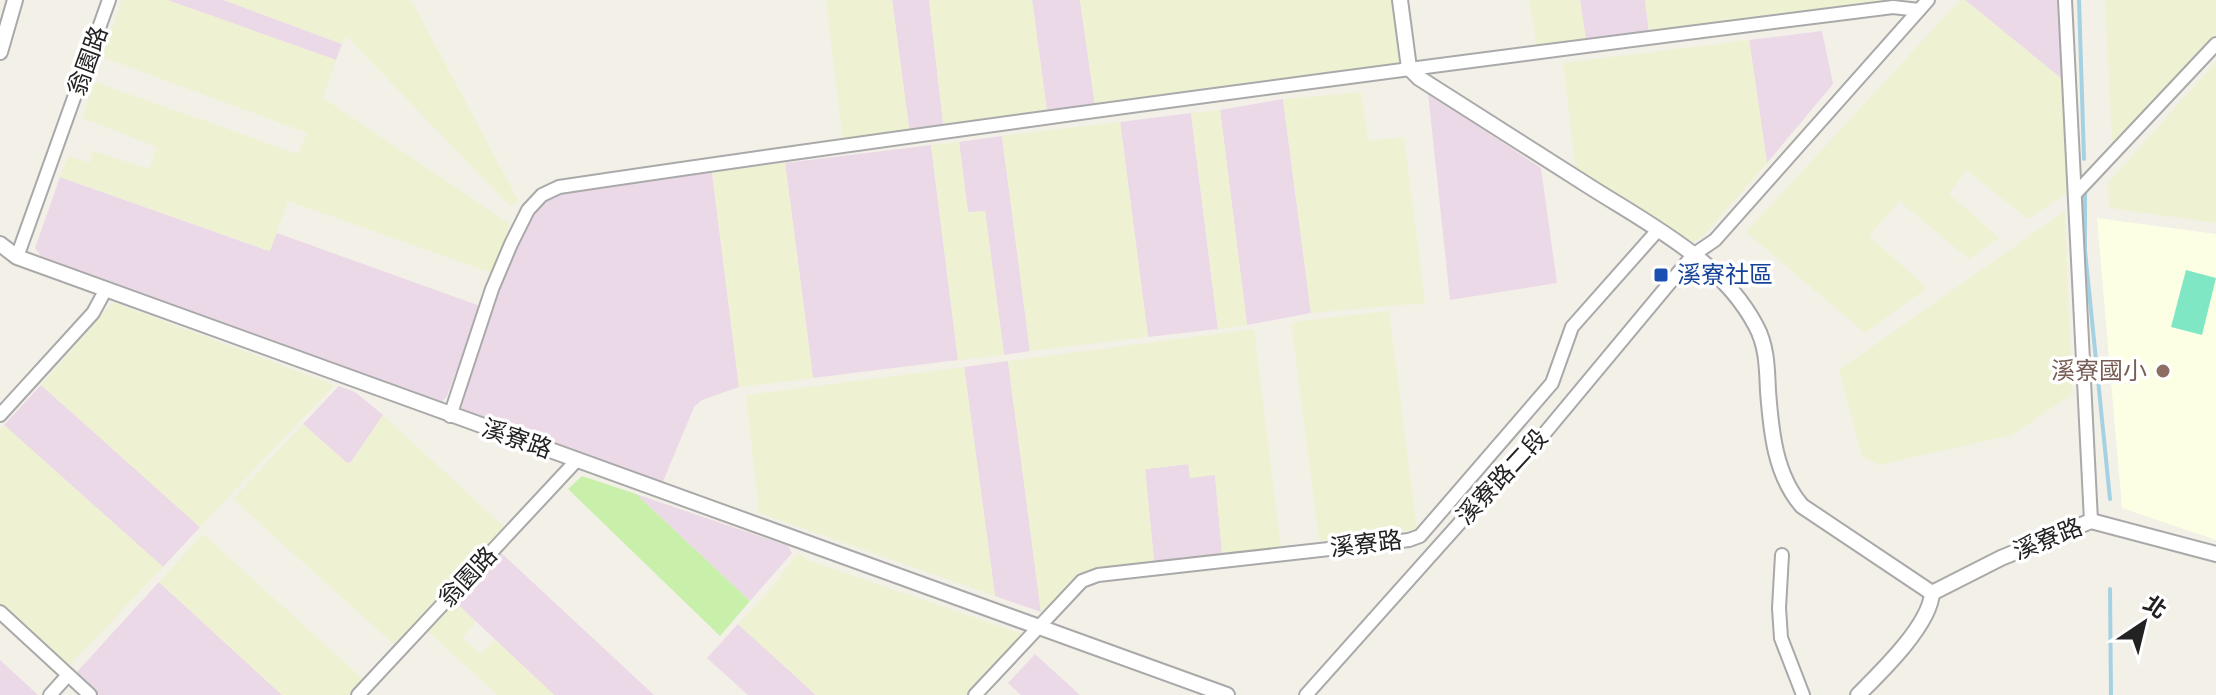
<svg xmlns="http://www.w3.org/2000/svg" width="2216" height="695" font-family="'PT Sans Narrow','Noto Sans TC',sans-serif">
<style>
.industrial{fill:#ecd9e8}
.education{fill:#fdffe5}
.farmland{fill:#eef2d2}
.grass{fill:#c9f0ab}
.pitch{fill:#80e7c5}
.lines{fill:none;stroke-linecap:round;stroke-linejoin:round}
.stream{stroke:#a5d2e3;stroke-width:4}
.minor-casing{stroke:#a9a9a9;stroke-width:16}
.tertiary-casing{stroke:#a9a9a9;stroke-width:18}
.minor{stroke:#fff;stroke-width:12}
.tertiary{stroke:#fff;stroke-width:14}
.transit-dot{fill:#1a4fb4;stroke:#fff;stroke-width:3}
.education-dot{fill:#8d6e63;stroke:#fff;stroke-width:3}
.labels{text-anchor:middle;stroke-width:7;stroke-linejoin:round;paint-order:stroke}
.street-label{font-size:24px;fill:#222;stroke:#fff}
.transit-label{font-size:24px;fill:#164399;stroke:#fff;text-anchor:start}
.education-label{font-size:24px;fill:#785e54;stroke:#fff;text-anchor:end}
</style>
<rect width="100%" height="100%" fill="#f3f0e8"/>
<g class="industrial">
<polygon points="167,0 224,0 342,44 336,60"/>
<polygon points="892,0 929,0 944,131 910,136"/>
<polygon points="1032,0 1080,0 1095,105 1048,119"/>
<polygon points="1580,0 1645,0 1649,31 1586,41"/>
<polygon points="1965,0 2060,0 2063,80"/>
<polygon points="1822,31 1833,84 1767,163 1749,40"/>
<polygon points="1428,93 1541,168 1557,283 1450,300"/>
<polygon points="1283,99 1311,313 1247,325 1220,110"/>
<polygon points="1191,113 1218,329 1148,337 1120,122"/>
<polygon points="1002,136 1030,351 1004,355 985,211 968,213 959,142"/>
<polygon points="931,145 958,360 813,378 785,163"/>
<polygon points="712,172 739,387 702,400 694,407 662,484 463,410 459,405 459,398 528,213 549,193"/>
<polygon points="60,177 269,251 277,233 480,306 447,396 442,402 41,256 35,248"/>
<polygon points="1008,361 1041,612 995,596 964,367"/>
<polygon points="41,385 200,527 163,567 4,425"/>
<polygon points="339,386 355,392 383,415 351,462 347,463 303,424"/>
<polygon points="1188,464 1215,475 1222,553 1154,561 1145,469"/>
<polygon points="636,494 788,546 792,553 750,601"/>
<polygon points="498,550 654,695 554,695 452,599"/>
<polygon points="159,582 282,695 99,695 75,674"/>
<polygon points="738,624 816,695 748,695 707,658"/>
<polygon points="1035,654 1080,695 1021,695 1008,683"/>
<polygon points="0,660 38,695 0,695"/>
</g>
<polygon class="education" points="2097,218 2216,234 2216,540 2122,508"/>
<g class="farmland">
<polygon points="122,0 167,0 336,60 323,98 510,224 492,273 288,201 270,251 60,177 68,156 90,163 93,151 149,169 157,147 82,118 95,82 298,154 307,133 102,57"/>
<polygon points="224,0 411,0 518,200 511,207 346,36 342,44"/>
<polygon points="826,0 892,0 910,136 843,144"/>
<polygon points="929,0 1032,0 1048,119 944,131"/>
<polygon points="1080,0 1392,0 1402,72 1095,105"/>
<polygon points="1529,0 1580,0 1586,41 1537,49"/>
<polygon points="1645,0 1910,0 1649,31"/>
<polygon points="1960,0 1965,0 2063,80 2067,193 2028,219 1966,170 1949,194 1999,238 1969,259 1899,201 1869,236 1927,288 1865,333 1746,232"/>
<polygon points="2105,0 2216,0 2216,33 2112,145"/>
<polygon points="1749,40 1767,163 1704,235 1688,246 1576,172 1563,63"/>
<polygon points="2216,62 2216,223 2109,208 2108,183"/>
<polygon points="1361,92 1368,141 1404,137 1425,303 1311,313 1283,99"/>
<polygon points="1220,110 1247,325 1218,329 1191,113"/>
<polygon points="1120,122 1148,337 1030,351 1002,136"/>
<polygon points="959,142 968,212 985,211 1004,355 958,360 931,145"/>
<polygon points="785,163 813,378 739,387 712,172"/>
<polygon points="2065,211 2072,394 2012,435 1879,465 1862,456 1839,370"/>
<polygon points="113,302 334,385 200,527 41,385"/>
<polygon points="1389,311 1417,529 1319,541 1291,322"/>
<polygon points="1254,329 1281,547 1222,553 1215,475 1190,478 1188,464 1145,469 1154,561 1092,569 1083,573 1050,608 1041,612 1008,361"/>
<polygon points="964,367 995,596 759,513 746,395"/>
<polygon points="383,415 504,527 397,647 233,499 303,424 347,463 351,463"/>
<polygon points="4,425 163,567 66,669 0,609 0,429"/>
<polygon points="203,534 364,680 350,695 282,695 159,582"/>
<polygon points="798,553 808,560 1022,634 966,695 816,695 738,624 768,592"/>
<polygon points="452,599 476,622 462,638 481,654 495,640 554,695 498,695 426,630"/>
</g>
<polygon class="grass" points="582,476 636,494 750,601 720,636 568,489"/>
<polygon class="pitch" points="2186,270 2216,278 2202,335 2171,327"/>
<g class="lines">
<g class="stream">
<polyline points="2079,0 2084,159"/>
<polyline points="2085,192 2085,251 2110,499"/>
<polyline points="2110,589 2111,695"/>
</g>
<defs>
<g id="minor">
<polyline points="2065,0 2091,521"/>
<polyline points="2076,193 2216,44"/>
<polyline points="17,257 109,0"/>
<polyline points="0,415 93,313 106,289"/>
<path d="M450 416 492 289 511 244 528 210 542 195 559 187C1003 121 1448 63 1893 7L1919 10"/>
<polyline points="1782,555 1779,608 1781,638 1803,695"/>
<polyline points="0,612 90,695"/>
<polyline points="50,695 68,675"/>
<polyline points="358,695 577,460"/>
<polyline points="975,695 1082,581 1098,575 1409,540 1420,536 1552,383 1572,327 1658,230"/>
<polyline points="1306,695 1482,498 1544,434 1693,255 1715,240 1928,0"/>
</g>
<g id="tertiary">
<path d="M1400 0 1409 68 1419 78C1474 113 1529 148 1584 183 1646 223 1721 259 1756 326 1767 346 1767 369 1768 391 1771 431 1775 475 1802 506L1932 593"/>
<polyline points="0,52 15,0"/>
<polyline points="0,244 17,257 1227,695"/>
<polyline points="1932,593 2001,558 2091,521 2216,554"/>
<path d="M1858 695C1881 672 1930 625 1932 593"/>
</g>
</defs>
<use href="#minor" class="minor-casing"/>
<use href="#tertiary" class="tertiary-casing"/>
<use href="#minor" class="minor"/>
<use href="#tertiary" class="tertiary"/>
</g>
<rect class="transit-dot" x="1653" y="267" width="16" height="16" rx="4"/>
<circle class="education-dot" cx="2163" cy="371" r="8"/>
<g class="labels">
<g class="street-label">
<text transform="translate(88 61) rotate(-70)" y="8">翁園路</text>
<text transform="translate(517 439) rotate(19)" y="8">溪寮路</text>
<text transform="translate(1502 477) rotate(-47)" y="8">溪寮路二段</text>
<text transform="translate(2048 539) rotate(-22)" y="8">溪寮路</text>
<text transform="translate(1366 544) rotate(-7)" y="8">溪寮路</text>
<text transform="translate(468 577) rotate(-47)" y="8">翁園路</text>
</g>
<g class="transit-label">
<text x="1677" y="283">溪寮社區</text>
</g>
<g class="education-label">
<text x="2147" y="379">溪寮國小</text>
</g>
</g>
<g transform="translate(2144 623) rotate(35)" stroke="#ffffff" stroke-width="6" paint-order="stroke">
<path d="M0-6L14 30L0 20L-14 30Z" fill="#222222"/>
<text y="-12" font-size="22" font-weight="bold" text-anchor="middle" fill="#222222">北</text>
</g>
</svg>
